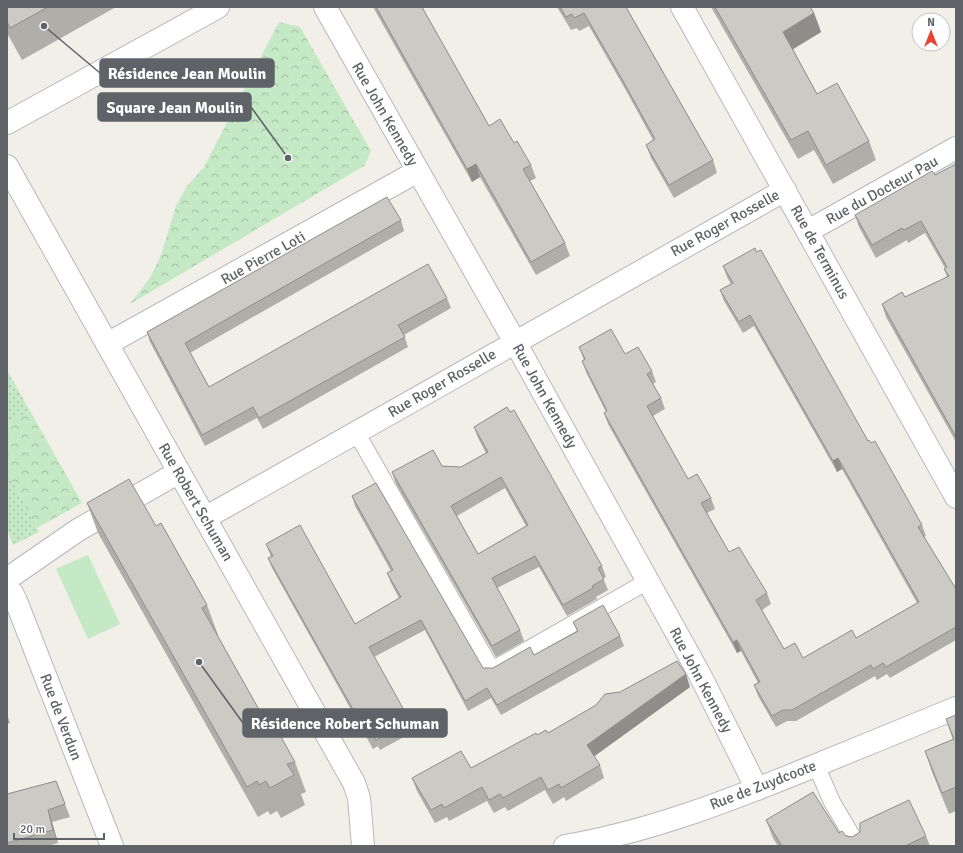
<svg xmlns="http://www.w3.org/2000/svg" width="963" height="853" font-family="Signika,sans-serif">
<style>
.grass{fill:url(#grass-dots)}
.park{fill:url(#park-crowns)}
.garden{fill:#c5e8c5}
.lines{fill:none;stroke-linecap:round;stroke-linejoin:round}
.lane-casing{stroke:#b5b8bc;stroke-width:18}
.street-casing{stroke:#b5b8bc;stroke-width:24}
.secondary-casing{stroke:#b6babf;stroke-width:24}
.lane{stroke:#fff;stroke-width:16}
.street{stroke:#fff;stroke-width:22}
.secondary{stroke:#fff;stroke-width:22}
.wall{fill:#afaea9;fill-rule:evenodd}
.shaded-wall{fill:#8f8d8a}
.building{fill:#cccac5;stroke:#8f8d8a;fill-rule:evenodd}
.labels{text-anchor:middle;stroke-width:3;stroke-linejoin:round;paint-order:stroke}
.street-label{font-size:15px;fill:#5f6368;stroke:#fff}
.leader{fill:none;stroke:#5f6368;stroke-width:1.5}
.callout-dot{fill:#5f6368;stroke:#fff;stroke-width:1.5}
.callout{fill:#5f6368;stroke:#5f6368;stroke-width:1.5}
.callout-label{font-size:16px;text-anchor:middle;font-weight:bold;fill:#fff}
</style>
<defs>
<pattern id="grass-dots" width="8" height="8" patternUnits="userSpaceOnUse"><rect width="8" height="8" fill="#c5e8c5"/><path d="M2 2h.1M6 6h.1" fill="none" stroke="#a3c0a4" stroke-width="1.8" stroke-linecap="round"/></pattern>
<pattern id="park-crowns" width="20" height="18" patternUnits="userSpaceOnUse"><rect width="20" height="18" fill="#c5e8c5"/><path d="M2 6a3 3 0 1 1 6 0M12 15a3 3 0 1 1 6 0" fill="none" stroke="#a3c0a4"/></pattern>
</defs>
<rect width="100%" height="100%" fill="#f1efe8"/>
<g class="grass">
<polygon points="7,370 30,411 7,423"/>
<polygon points="7,470 39,532 13,545 7,529"/>
</g>
<g class="park">
<polygon points="279,22 300,27 371,151 364,166 130,304 150,278 161,255 176,206 187,186 204,167"/>
<polygon points="30,411 82,503 37,528 7,471 7,423"/>
</g>
<polygon class="garden" points="88,555 120,624 88,639 56,569"/>
<g class="lines">
<defs>
<g id="lane">
<polyline points="356,432 492,670 648,581"/>
<polyline points="816,765 832,802 858,846"/>
</g>
<g id="street">
<polyline points="325,7 515,342 700,675 757,789"/>
<polyline points="7,123 218,7"/>
<polyline points="7,166 354,783 359,798 363,846"/>
<polyline points="808,231 956,148"/>
<polyline points="107,344 418,171"/>
<polyline points="205,518 785,190"/>
<polyline points="7,579 78,530 179,472"/>
<polyline points="7,590 12,593 16,601 112,846"/>
<path d="M565 846C648 832 725 802 802 771 853 750 905 729 956 708"/>
</g>
<polyline id="secondary" points="682,7 956,497"/>
</defs>
<use href="#lane" class="lane-casing"/>
<use href="#street" class="street-casing"/>
<use href="#secondary" class="secondary-casing"/>
<use href="#lane" class="lane"/>
<use href="#street" class="street"/>
<use href="#secondary" class="secondary"/>
</g>
<g class="wall">
<polygon points="7,7 116,7 22,60 7,33"/>
<polygon points="373,7 422,7 489,126 514,143 531,165 536,178 530,181 565,243 570,256 536,275 480,177 472,182"/>
<polygon points="557,7 626,7 713,160 717,173 674,198 651,158 646,145 653,140 628,94 589,26 579,31 577,28 571,30"/>
<polygon points="711,7 810,7 814,13 821,32 793,49 817,94 869,141 876,160 833,184 814,150 798,159"/>
<polygon points="956,164 956,442 886,317 882,304 905,297 947,277 944,269 945,268 925,233 908,243 907,240 876,258 859,227 855,215"/>
<polygon points="401,220 404,231 190,353 209,387 447,298 451,308 404,335 408,347 263,429 257,418 205,446 150,342 147,332"/>
<polygon points="756,252 868,441 922,525 926,536 924,537 956,589 956,640 890,678 887,674 877,680 875,676 796,721 787,721 776,727 758,696 754,685 758,683 741,651 737,653 608,424 604,413 606,412 586,372 582,361 584,360 579,347 625,354 652,371 656,382 653,384 661,398 665,409 653,416 688,479 711,498 715,509 707,513 729,552 767,593 771,604 762,610 784,649 803,658 856,638 917,603 842,469 837,472 754,326 743,333 724,301 720,290 731,284 727,277 723,266"/>
<path d="M474 427 602 566 606 577 603 578 608 590 596 597 597 599 567 616 539 567 497 588 520 630 524 641 496 657 396 484 392 472 442 466 461 467 486 453 478 438ZM505 488 526 526 478 554 457 516Z"/>
<polygon points="352,496 483,668 493,668 534,655 577,631 573,622 620,636 624,646 501,715 491,698 468,711 425,630 374,657 410,721 413,732 380,750 378,746 373,749 272,568 268,558 271,557 266,544 355,624 399,598 391,583 387,573 391,571 355,506"/>
<polygon points="87,503 156,526 207,605 218,635 217,635 266,722 295,762 306,792 301,794 305,805 281,818 277,811 270,815 268,811 258,817 98,533"/>
<polygon points="690,687 594,756 600,765 604,778 566,801 564,797 553,804 545,790 508,811 505,807 494,813 487,801 449,821 447,817 435,823 417,791 412,778 471,768 537,735 548,733"/>
<polygon points="7,714 10,723 7,724"/>
<polygon points="956,715 956,811 949,814 932,772 925,751 953,740 946,719"/>
<polygon points="56,781 70,817 52,822 58,843 48,846 7,846 7,794"/>
<polygon points="766,820 839,833 852,837 860,832 926,836 930,846 778,846 773,838"/>
</g>
<g class="shaded-wall">
<polygon points="814,13 821,32 790,51 783,32"/>
<polygon points="476,164 480,177 472,182 467,169"/>
<polygon points="838,458 842,469 837,472 833,461"/>
<polygon points="737,640 741,651 737,653 733,642"/>
<polygon points="686,674 690,687 592,758 587,745"/>
<polygon points="48,810 52,822 58,843 53,830"/>
</g>
<g class="building">
<polygon points="7,7 48,7 10,28 7,22"/>
<polygon points="376,7 422,7 489,126 500,119 514,143 517,141 531,165 523,169 565,243 531,262 476,164 467,169"/>
<polygon points="560,7 626,7 713,160 669,185 646,145 655,139 623,81 584,13 574,18 572,14 566,17"/>
<polygon points="715,7 810,7 814,13 783,32 817,94 837,83 869,141 826,165 808,131 791,140"/>
<polygon points="956,164 956,437 882,304 902,292 905,297 949,276 944,269 947,267 921,221 904,230 902,228 872,245 855,215 932,171 935,175"/>
<polygon points="387,197 401,220 185,343 209,387 428,264 447,298 398,325 405,337 259,418 253,407 202,435 147,332"/>
<polygon points="755,248 756,252 761,250 868,441 869,440 871,443 875,441 922,525 918,527 956,589 956,627 886,667 883,663 873,669 871,665 792,710 783,710 772,716 754,685 760,682 737,640 733,642 604,413 607,411 582,361 585,359 579,347 611,329 625,354 638,347 652,371 647,374 661,398 647,406 688,479 697,474 711,498 701,503 729,552 739,547 767,593 756,600 784,649 795,643 803,658 852,630 856,638 919,602 838,458 833,461 750,315 739,322 720,290 733,283 723,266"/>
<path d="M507 407 510 412 514 410 602 566 598 568 604 579 592 586 593 588 563 605 535 556 492 578 520 630 492 646 392 472 433 450 442 466 461 467 488 452 474 427ZM501 477 528 525 478 554 451 506Z"/>
<polygon points="129,479 156,526 161,523 207,605 202,608 239,674 266,722 271,719 295,762 287,764 294,775 270,788 266,781 259,785 257,781 247,787 87,503"/>
<polygon points="376,483 483,668 493,668 530,647 534,655 578,631 573,622 603,605 620,636 497,705 487,688 465,701 421,620 369,647 410,721 376,740 374,736 369,738 268,558 273,556 266,544 300,525 355,624 401,597 387,573 393,570 352,496"/>
<polygon points="677,661 686,674 587,745 600,765 561,788 559,784 548,790 541,777 503,798 500,794 489,800 482,787 444,808 442,804 431,810 412,778 461,751 471,768 536,733 537,735 546,730 548,733 596,705 605,694 620,692"/>
<polygon points="956,715 956,787 942,793 925,751 954,739 946,719"/>
<polygon points="56,781 65,804 48,810 53,830 7,843 7,794"/>
<polygon points="813,792 839,833 842,831 846,836 852,837 860,832 860,823 909,800 926,836 905,846 782,846 766,820"/>
</g>
<g class="labels">
<g class="street-label">
<text transform="translate(385 114) rotate(60)" y="5">Rue John Kennedy</text>
<text transform="translate(882 190) rotate(-29)" y="5">Rue du Docteur Pau</text>
<text transform="translate(725 223) rotate(-29)" y="5">Rue Roger Rosselle</text>
<text transform="translate(820 252) rotate(61)" y="5">Rue de Terminus</text>
<text transform="translate(263 258) rotate(-29)" y="5">Rue Pierre Loti</text>
<text transform="translate(442 383) rotate(-30)" y="5">Rue Roger Rosselle</text>
<text transform="translate(545 396) rotate(61)" y="5">Rue John Kennedy</text>
<text transform="translate(196 502) rotate(60)" y="5">Rue Robert Schuman</text>
<text transform="translate(701 680) rotate(62)" y="5">Rue John Kennedy</text>
<text transform="translate(61 717) rotate(69)" y="5">Rue de Verdun</text>
<text transform="translate(763 785) rotate(-21)" y="5">Rue de Zuydcoote</text>
</g>
</g>
<path class="leader" d="M44 26L100 73M288 158L251 107M199 662L243 723"/>
<g class="callout-dot">
<circle cx="44" cy="26" r="4"/>
<circle cx="288" cy="158" r="4"/>
<circle cx="199" cy="662" r="4"/>
</g>
<g class="callout">
<rect x="100" y="59" width="174" height="28" rx="4"/>
<rect x="98" y="93" width="153" height="28" rx="4"/>
<rect x="243" y="709" width="204" height="28" rx="4"/>
</g>
<g class="callout-label">
<text x="187" y="79">Résidence Jean Moulin</text>
<text x="175" y="113">Square Jean Moulin</text>
<text x="345" y="729">Résidence Robert Schuman</text>
</g>
<rect width="963" height="853" fill="none" stroke="#5f6368" stroke-width="16"/>
<g transform="translate(931 32)"><circle r="19" fill="#ffffff" stroke="#bfc1c3"/>
<path d="M0-3L7 15L0 10L-7 15Z" fill="#ea4335"/>
<text y="-6" font-size="11" font-weight="bold" text-anchor="middle" fill="#5f6368">N</text>
</g>
<path d="M14 833v6h90v-6" fill="none" stroke="#5f6368" stroke-width="2"/>
<text x="20" y="833" font-size="12" fill="#5f6368" stroke="#ffffff" stroke-width="3" paint-order="stroke">20 m</text>
</svg>
